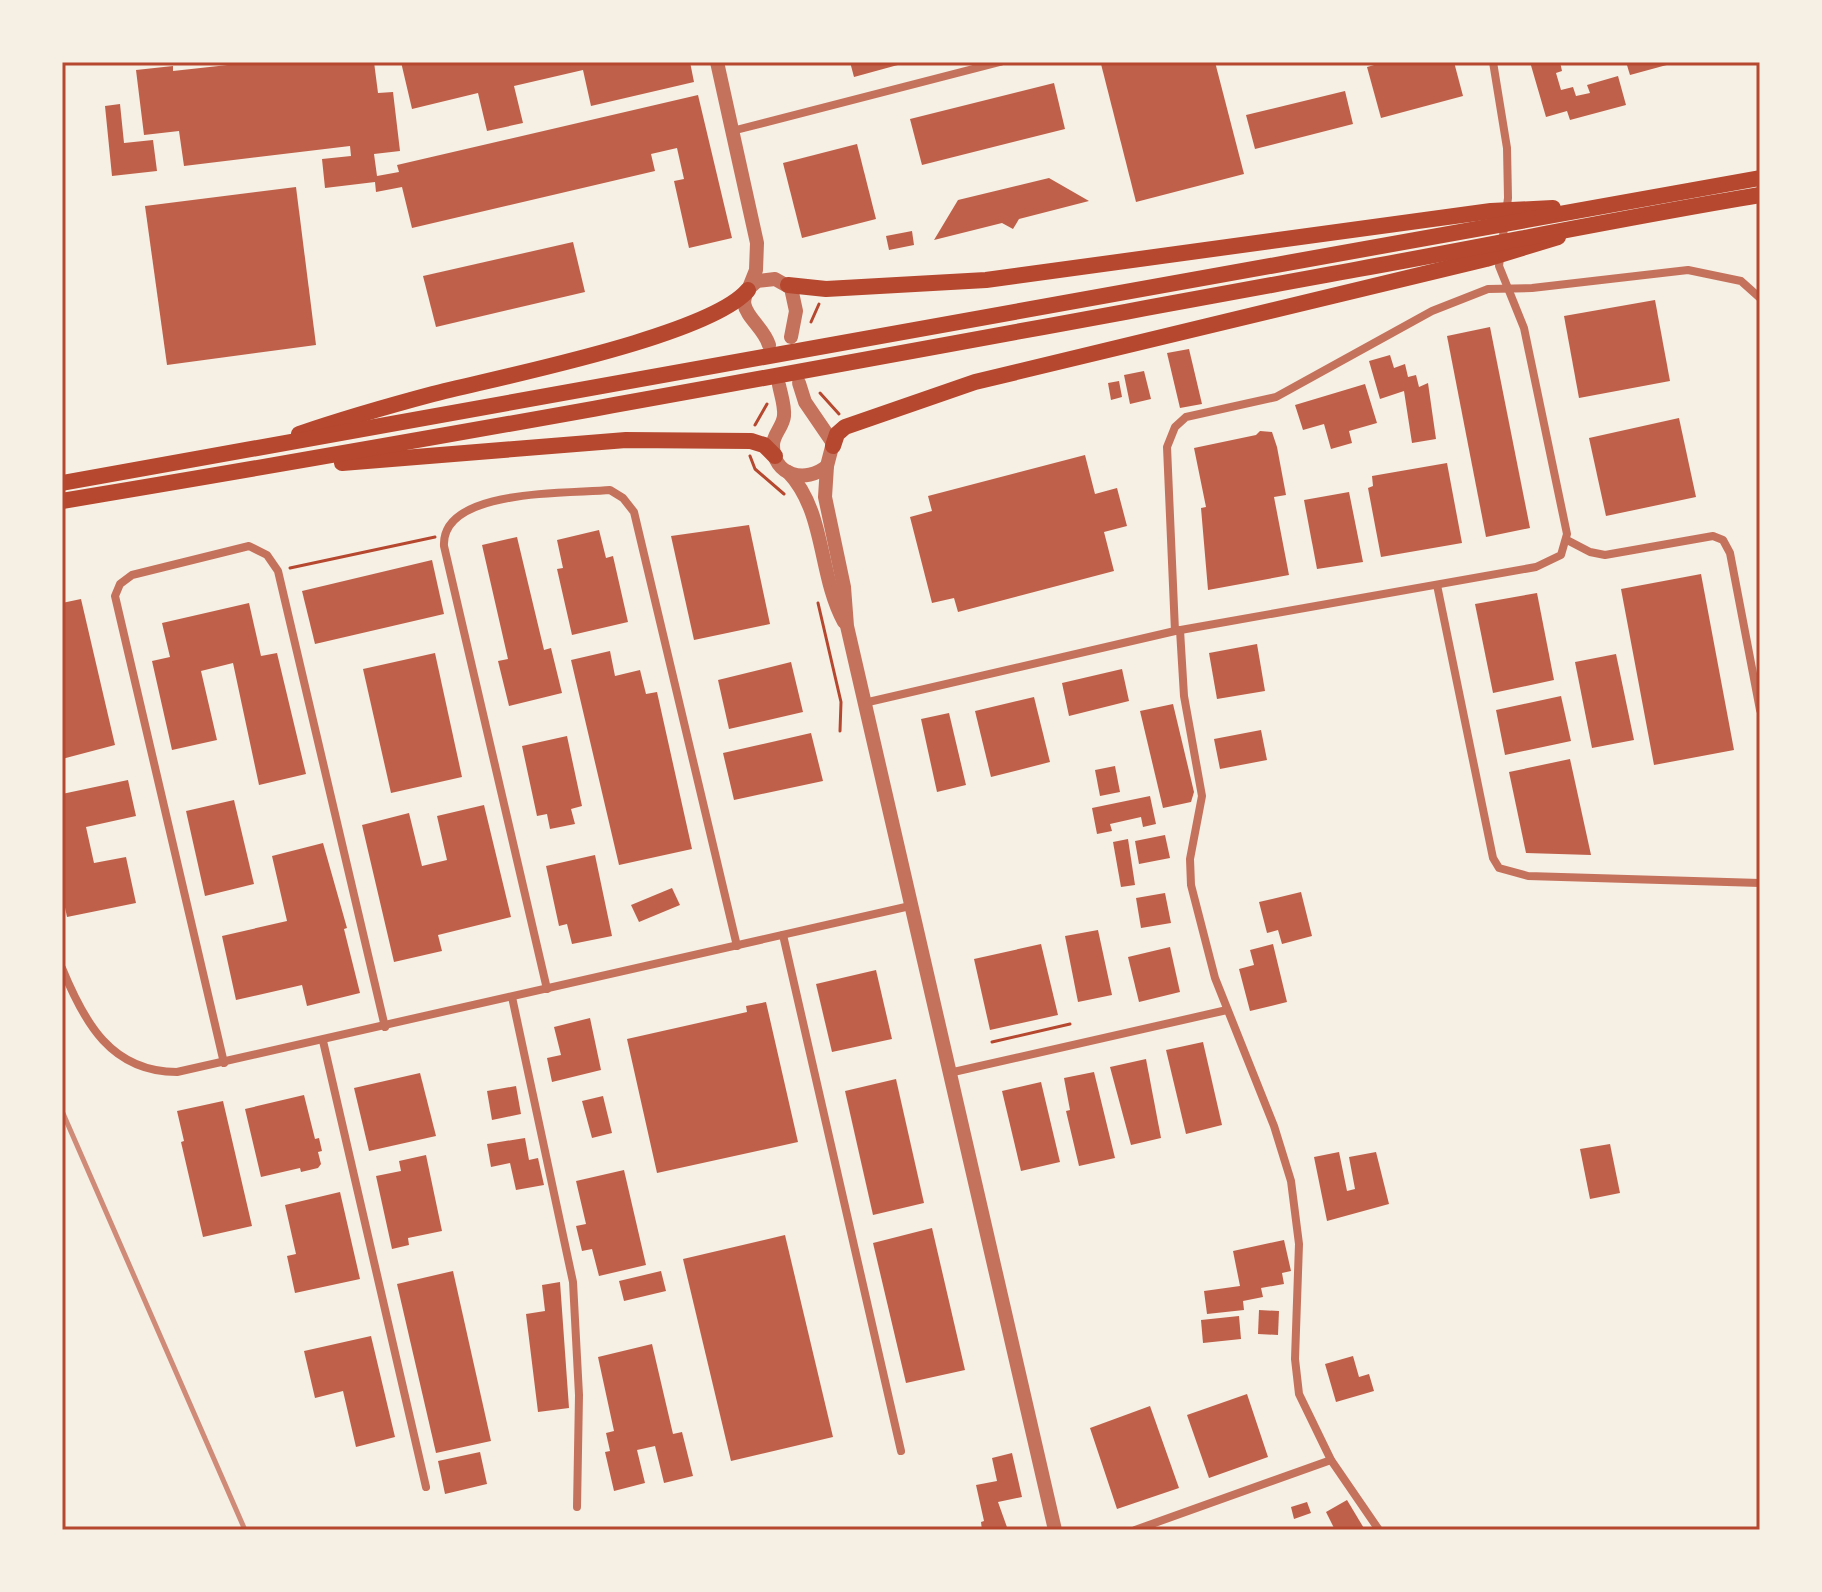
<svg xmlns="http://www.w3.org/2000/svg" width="1822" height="1592" font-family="Ubuntu,sans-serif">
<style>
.building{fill:#bf614a}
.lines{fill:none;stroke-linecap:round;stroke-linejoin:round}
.path{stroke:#b5482f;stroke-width:3}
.minor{stroke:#c5725c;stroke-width:8}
.tertiary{stroke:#c5725c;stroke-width:14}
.primary{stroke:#b5482f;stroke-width:16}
.rail{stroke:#cf8b77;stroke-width:5}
.neatline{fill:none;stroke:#b5482f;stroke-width:3}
</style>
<rect width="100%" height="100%" fill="#f6efe4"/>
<g class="building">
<polygon points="255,62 374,62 378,93 393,92 400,151 374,154 377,176 399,172 397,165 698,95 732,238 689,248 674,181 684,179 677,148 651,154 655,171 412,228 402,187 376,192 375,182 325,188 322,159 351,156 350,146 184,166 179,131 144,135 136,70 173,66 173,71"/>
<polygon points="401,62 690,62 694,82 591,106 583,70 514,86 523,123 487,131 478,93 412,109"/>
<polygon points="850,62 905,62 905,63 854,77"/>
<polygon points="1110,62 1215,62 1244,174 1136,202 1101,64"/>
<polygon points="1385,62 1454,62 1463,96 1381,118 1367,67"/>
<polygon points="1530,62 1560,62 1562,71 1556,73 1561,90 1573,87 1576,96 1590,93 1587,85 1618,76 1626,105 1570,120 1567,111 1546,117"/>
<polygon points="1626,62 1674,62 1674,63 1630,75"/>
<polygon points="1054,83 1065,129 922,165 910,119"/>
<polygon points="1345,91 1353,124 1255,149 1246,115"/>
<polygon points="120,104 124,143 153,140 157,171 112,176 105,106"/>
<polygon points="857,144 876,219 802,238 783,163"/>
<polygon points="1049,178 1089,201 1019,219 1013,229 1002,223 934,240 958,200"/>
<polygon points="296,187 316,345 167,365 145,206"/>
<polygon points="912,231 914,245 889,250 886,236"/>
<polygon points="573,242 585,292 436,327 423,276"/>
<polygon points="1655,300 1670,381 1579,398 1564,316"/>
<polygon points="1490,327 1530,528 1486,537 1447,336"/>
<polygon points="1189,349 1202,404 1180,408 1167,353"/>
<polygon points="1390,355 1394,368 1405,364 1408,377 1416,375 1419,387 1428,383 1436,439 1412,443 1404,391 1380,399 1369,361"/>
<polygon points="1144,371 1151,399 1130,404 1124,375"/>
<polygon points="1119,381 1122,397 1111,400 1108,383"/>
<polygon points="1365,384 1377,423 1349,431 1352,443 1331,449 1324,424 1303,430 1295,405"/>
<polygon points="1679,418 1696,497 1606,516 1589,438"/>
<polygon points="1260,431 1272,432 1277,447 1286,495 1274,497 1289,575 1208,590 1201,508 1206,507 1194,448 1256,435"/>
<polygon points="1085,455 1095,494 1117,488 1127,526 1104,532 1114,571 958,612 954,598 932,603 910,517 932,511 928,496"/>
<polygon points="1447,463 1462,543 1381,557 1368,488 1373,486 1372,476"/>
<polygon points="1349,492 1363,562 1317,569 1304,500"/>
<polygon points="749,525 770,624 694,640 671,536"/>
<polygon points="599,530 606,558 613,556 628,622 572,635 557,569 563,568 557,540"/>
<polygon points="517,537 544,650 551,648 562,693 509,706 498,661 508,659 482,545"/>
<polygon points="432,560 444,614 315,644 302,591"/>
<polygon points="1701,574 1734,750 1654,765 1621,589"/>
<polygon points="1537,593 1554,680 1493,693 1475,604"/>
<polygon points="81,599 115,745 62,759 62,603"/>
<polygon points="249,603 261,656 277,653 306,774 259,785 233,663 201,671 217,740 172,750 152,661 170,657 162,623"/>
<polygon points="1257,644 1265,691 1217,699 1209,653"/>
<polygon points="610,651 615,676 640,670 646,694 657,692 692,849 619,865 571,660"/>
<polygon points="435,653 462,777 391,793 363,669"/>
<polygon points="1616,654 1634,740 1592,748 1575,662"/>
<polygon points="791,662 803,712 729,729 718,680"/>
<polygon points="1122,669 1129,701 1069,716 1062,683"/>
<polygon points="1561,696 1571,741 1505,755 1496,710"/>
<polygon points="1034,697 1050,762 991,777 975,711"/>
<polygon points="1173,704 1194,792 1191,802 1163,808 1140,711"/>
<polygon points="949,713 966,785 937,792 921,719"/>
<polygon points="1261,730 1267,760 1220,769 1214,739"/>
<polygon points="811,733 823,781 734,800 723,753"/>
<polygon points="567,736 582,806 571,809 575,824 550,829 547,814 537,816 522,746"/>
<polygon points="1570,759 1591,855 1526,853 1509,772"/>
<polygon points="1115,766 1120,792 1100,796 1095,770"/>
<polygon points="128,780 136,816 86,827 94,863 126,857 136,903 67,917 62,893 62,794"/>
<polygon points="1150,796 1156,824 1143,827 1141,817 1110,824 1112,831 1097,834 1092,808"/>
<polygon points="234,800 254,884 205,896 186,811"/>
<polygon points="484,805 511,917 438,935 442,951 394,962 362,825 409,813 422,866 447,860 437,816"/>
<polygon points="1165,835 1170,858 1139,864 1135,841"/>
<polygon points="1128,839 1135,885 1121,887 1113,842"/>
<polygon points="323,843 347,928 344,929 360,993 307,1006 302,985 236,1000 222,936 287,921 272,856"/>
<polygon points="595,855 612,936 572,944 567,924 559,926 546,866"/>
<polygon points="672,888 680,905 639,922 631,905"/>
<polygon points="1301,892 1312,936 1282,944 1278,930 1267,933 1259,902"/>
<polygon points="1165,893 1171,923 1141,928 1136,898"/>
<polygon points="1098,930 1112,995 1078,1002 1065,936"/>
<polygon points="1041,944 1058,1015 990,1030 974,959"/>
<polygon points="1273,944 1287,1002 1250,1011 1239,969 1254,965 1250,950"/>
<polygon points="1170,947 1180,992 1139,1002 1128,957"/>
<polygon points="876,970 892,1039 832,1052 816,984"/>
<polygon points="766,1002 798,1142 657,1173 627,1039 747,1012 746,1006"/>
<polygon points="590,1018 601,1070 552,1082 547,1058 561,1055 554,1027"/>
<polygon points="1203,1042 1222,1125 1186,1134 1166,1050"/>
<polygon points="1146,1059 1161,1138 1131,1145 1110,1067"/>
<polygon points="1094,1072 1115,1158 1079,1166 1066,1111 1070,1110 1064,1078"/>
<polygon points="420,1073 436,1136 369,1151 354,1088"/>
<polygon points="896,1079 924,1203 873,1215 845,1091"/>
<polygon points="1041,1082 1060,1162 1021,1171 1002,1091"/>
<polygon points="516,1086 521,1114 492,1120 487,1091"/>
<polygon points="304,1095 315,1139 319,1138 322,1151 318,1152 321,1164 318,1168 301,1172 300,1168 261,1177 245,1109"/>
<polygon points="603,1096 612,1133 592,1138 582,1101"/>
<polygon points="223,1101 252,1226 203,1237 181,1142 184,1141 177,1111"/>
<polygon points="525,1138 529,1160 538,1158 544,1185 516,1190 510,1163 491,1167 487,1144"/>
<polygon points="1610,1144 1620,1193 1590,1199 1580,1149"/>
<polygon points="1339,1152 1347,1191 1355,1189 1349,1157 1376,1152 1389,1204 1327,1221 1314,1157"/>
<polygon points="426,1155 442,1231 408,1238 409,1245 392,1249 376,1176 401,1171 399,1161"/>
<polygon points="624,1170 646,1265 599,1276 592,1249 582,1251 576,1226 586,1224 576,1181"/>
<polygon points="340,1192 360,1279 295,1293 287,1256 296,1254 285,1205"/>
<polygon points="932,1228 965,1370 906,1383 873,1243"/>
<polygon points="785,1235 833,1437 731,1461 683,1259"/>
<polygon points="1284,1240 1291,1271 1282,1273 1284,1284 1261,1288 1263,1297 1243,1301 1244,1310 1207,1314 1204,1291 1240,1286 1233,1251"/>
<polygon points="453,1271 491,1441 436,1453 397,1284"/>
<polygon points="661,1271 666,1291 624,1301 619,1281"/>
<polygon points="560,1282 569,1408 538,1412 526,1314 545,1311 542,1285"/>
<polygon points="1259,1310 1279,1311 1278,1335 1258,1334"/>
<polygon points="1239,1316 1241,1339 1203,1343 1201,1320"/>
<polygon points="371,1336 395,1437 356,1447 343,1391 315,1398 304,1351"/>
<polygon points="652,1344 673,1434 682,1432 693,1476 664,1483 655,1446 637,1450 645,1483 614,1491 605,1452 610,1451 606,1433 614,1431 598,1357"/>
<polygon points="1353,1356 1359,1377 1369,1374 1374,1391 1336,1402 1325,1364"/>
<polygon points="1247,1394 1268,1457 1209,1478 1187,1415"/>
<polygon points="1150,1406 1179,1488 1117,1509 1090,1428"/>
<polygon points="480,1452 487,1484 445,1494 438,1461"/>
<polygon points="1012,1453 1022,1497 998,1502 1008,1530 982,1530 981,1522 984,1521 976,1485 997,1481 992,1458"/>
<polygon points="1347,1500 1365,1530 1335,1530 1326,1512"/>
<polygon points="1307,1502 1311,1513 1294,1519 1291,1507"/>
</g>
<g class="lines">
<g class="path">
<polyline points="811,322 819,304"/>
<polyline points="820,393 839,414"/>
<polyline points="755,425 767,404"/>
<polyline points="750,456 755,469 784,494"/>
<polyline points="290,568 435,537"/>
<polyline points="818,603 841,702 840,731"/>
<polyline points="992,1042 1070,1024"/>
</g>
<g class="minor">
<polyline points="732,131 1000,62"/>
<polyline points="1567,540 1590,552 1605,555 1713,536 1723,540 1730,553 1760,710"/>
<polyline points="1437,585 1493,858 1499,868 1528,876 1760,883"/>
<polyline points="1180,630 1184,696 1202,796 1190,859 1191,885 1215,978 1274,1126 1291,1181 1299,1244 1295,1359 1299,1394 1331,1460 1379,1530"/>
<polyline points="1175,631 1167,447 1175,427 1186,417 1276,397 1432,311 1488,289 1532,288 1688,270 1741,281 1760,298"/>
<polyline points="864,703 1175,631 1536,567 1561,555 1567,534 1524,328 1499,266 1508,198 1507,148 1493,62"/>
<polyline points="783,935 901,1451"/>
<path d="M62 968C84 1022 111 1072 177 1072L910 906"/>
<path d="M547 989 444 546C441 488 568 494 610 490L623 498 634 512 737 946"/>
<polyline points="512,997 573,1282 579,1395 577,1507"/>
<polyline points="323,1041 426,1487"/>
<polyline points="224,1063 115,596 120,584 132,575 249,546 267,555 278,571 385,1027"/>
<polyline points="949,1073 1227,1010"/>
<polyline points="1135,1530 1331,1460"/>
</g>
<g class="tertiary">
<polyline points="717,62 757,243 756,270 748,290"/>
<path d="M769 345C762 321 725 307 757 281L775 279 791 288 796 311 791 337"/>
<path d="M779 385C781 395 785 406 784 416 783 427 773 434 773 445 773 476 806 484 827 466L833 443 805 402 799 383"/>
<polyline points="827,466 825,497 844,587 847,626 1055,1530"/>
<path d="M788 472C826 512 818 574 844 622"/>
</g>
<g class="primary">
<polyline points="788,285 826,289 986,280 1491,211 1553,208"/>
<path d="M299 434C343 419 388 406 433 394 499 377 709 336 748 290"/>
<polyline points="833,446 837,434 845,427 975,382 1486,259 1558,237"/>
<polyline points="342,463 626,440 751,441 764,445 775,456"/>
<polyline points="62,483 1760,178"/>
<path d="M62 501C495 429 927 348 1359 269 1493 245 1626 217 1760 195"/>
</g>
<polyline class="rail" points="62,1111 245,1530"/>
</g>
<rect width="1822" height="1592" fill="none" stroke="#f6efe4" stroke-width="128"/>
<rect x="64" y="64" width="1694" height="1464" class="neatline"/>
</svg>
